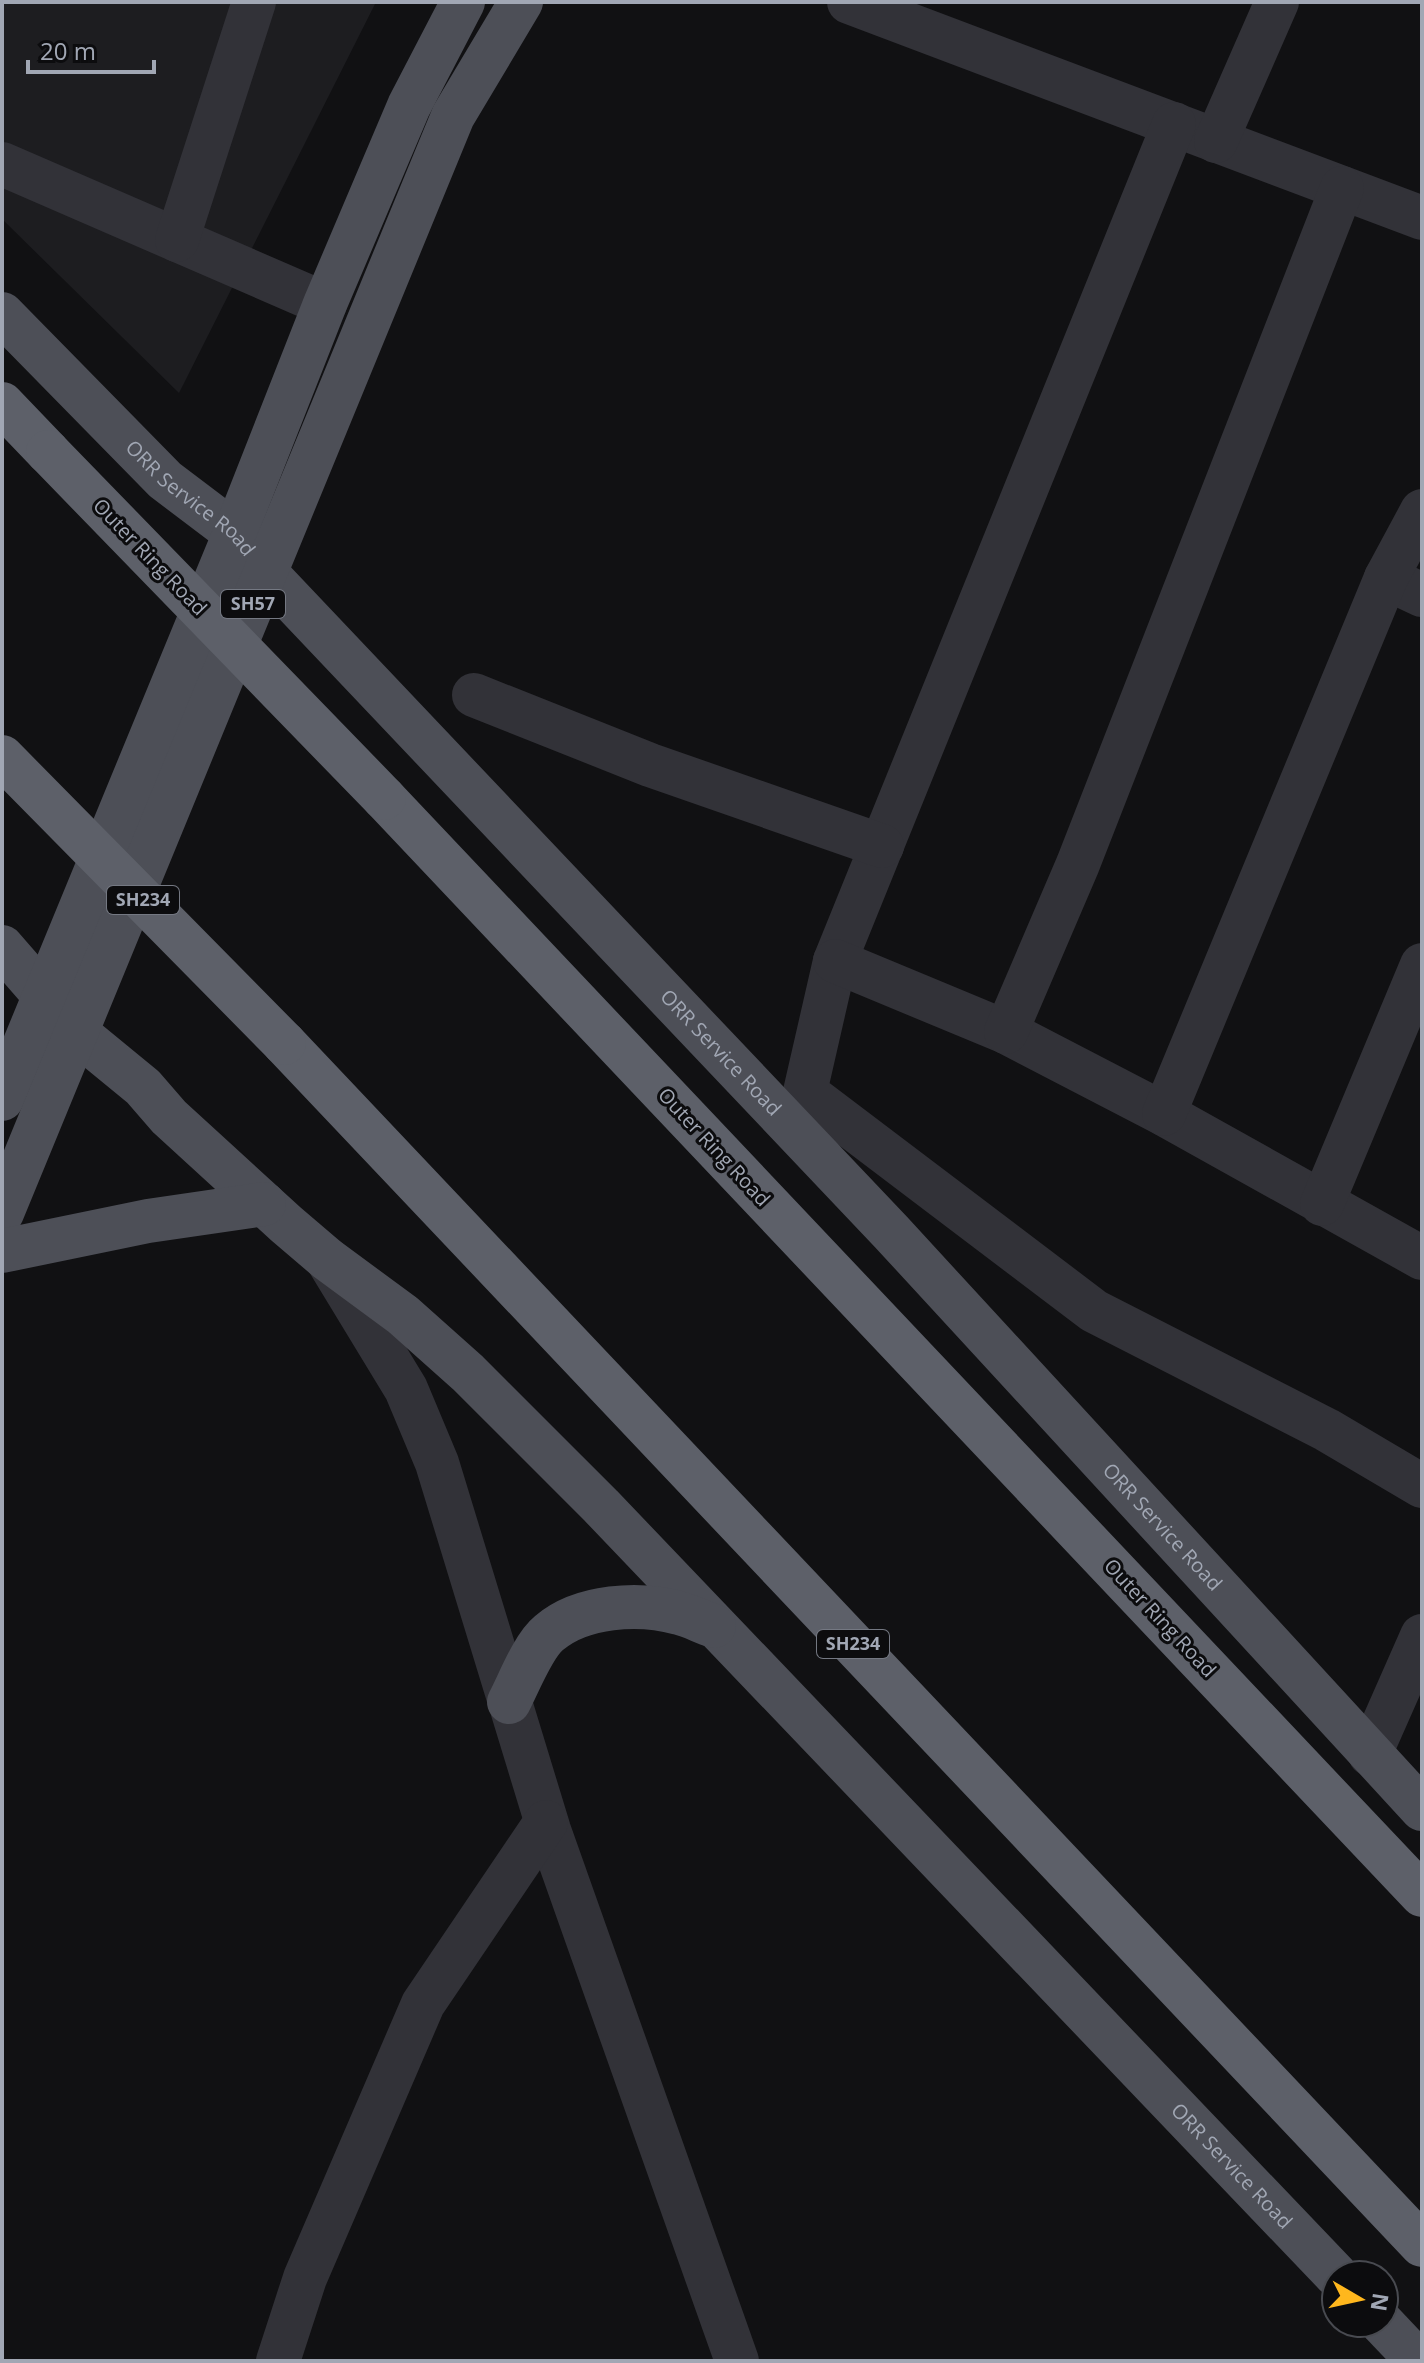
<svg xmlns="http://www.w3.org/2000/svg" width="1424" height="2363" font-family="'Open Sans',sans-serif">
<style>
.built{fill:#1d1d20}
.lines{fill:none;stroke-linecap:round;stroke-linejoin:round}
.minor{stroke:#323238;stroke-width:44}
.major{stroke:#4d4f57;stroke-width:44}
.highway{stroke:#5d6069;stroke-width:44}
.highway-bridge{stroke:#5d6069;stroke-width:44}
.labels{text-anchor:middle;stroke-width:6;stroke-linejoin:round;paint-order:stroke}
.shield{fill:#0c0c0e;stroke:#747882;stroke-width:2}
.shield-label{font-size:18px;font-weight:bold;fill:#a1a7b4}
.street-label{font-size:20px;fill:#a1a7b4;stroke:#0c0c0e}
</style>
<rect width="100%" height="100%" fill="#111113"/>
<polygon class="built" points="2,2 376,2 179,393 2,219"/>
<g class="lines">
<g class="minor">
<polyline points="849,2 1422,218"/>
<polyline points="1174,124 835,961 805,1092 1094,1311 1327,1430 1422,1486"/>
<polyline points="1216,141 1277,2"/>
<polyline points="2,164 325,304"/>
<polyline points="177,240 254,2"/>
<polyline points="1386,578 1422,595"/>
<polyline points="474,695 650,765 882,846"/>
<polyline points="835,961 1006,1032 1164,1114 1422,1258"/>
<polyline points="1006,1032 1078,864 1342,188"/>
<polyline points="1164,1114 1386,578 1422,511"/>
<polyline points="1322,1204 1422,965"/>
<polyline points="327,1259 406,1389 437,1463 549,1830 737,2361"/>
<polyline points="1370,1754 1422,1636"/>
<polyline points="278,2361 305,2278 423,2004 546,1822"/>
</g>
<g class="major">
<path id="s1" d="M2 314 165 480 235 533 266 573 891 1232 1422 1809"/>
<path id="s2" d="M2 947 76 1032 143 1087 169 1117 286 1224 327 1259 403 1315 468 1373 601 1506 1336 2275"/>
<polyline points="2,1099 235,533 325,304 409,106 463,2"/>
<polyline points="2,1213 453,116 521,2"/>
<polyline points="2,1251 148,1221 264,1204"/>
<path d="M509 1702C519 1683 533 1646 549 1633 582 1605 639 1602 679 1613 691 1616 702 1622 714 1626"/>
<polyline points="1382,2323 1418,2361"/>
</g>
<g class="highway">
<polyline points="2,404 48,452"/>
<polyline points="384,798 1422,1895"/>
<polyline points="284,1043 1422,2245"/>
</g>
<g class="highway-bridge">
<polyline points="48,452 384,798"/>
<polyline points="2,757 284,1043"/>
</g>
</g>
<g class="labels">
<g class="shield">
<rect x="221" y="590" width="64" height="28" rx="6"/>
<rect x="107" y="886" width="72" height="28" rx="6"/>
<rect x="817" y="1630" width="72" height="28" rx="6"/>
</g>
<g class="shield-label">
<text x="253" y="610">SH57</text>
<text x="143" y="906">SH234</text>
<text x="853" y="1650">SH234</text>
</g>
<g class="street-label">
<text dy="7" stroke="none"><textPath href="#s1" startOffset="264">ORR Service Road</textPath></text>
<text transform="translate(150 557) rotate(46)" y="7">Outer Ring Road</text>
<text dy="7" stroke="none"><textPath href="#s1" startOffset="1032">ORR Service Road</textPath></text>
<text transform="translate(714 1147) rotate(47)" y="7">Outer Ring Road</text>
<text dy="7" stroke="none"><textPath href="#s1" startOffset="1680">ORR Service Road</textPath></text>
<text transform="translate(1160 1618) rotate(47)" y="7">Outer Ring Road</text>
<text dy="7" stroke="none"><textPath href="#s2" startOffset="1734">ORR Service Road</textPath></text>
</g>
</g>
<rect width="1424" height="2363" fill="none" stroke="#a1a7b4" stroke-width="8"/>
<g transform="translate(1360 2299) rotate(99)"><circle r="38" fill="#0c0c0e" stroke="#484a50" stroke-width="2"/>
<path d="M0-6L14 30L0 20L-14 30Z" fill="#ffb71d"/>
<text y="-12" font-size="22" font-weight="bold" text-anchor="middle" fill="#a1a7b4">N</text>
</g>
<path d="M28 60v12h126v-12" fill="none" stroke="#a1a7b4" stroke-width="4"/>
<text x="40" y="60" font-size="24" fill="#a1a7b4" stroke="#0c0c0e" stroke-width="6" paint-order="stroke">20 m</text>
</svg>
